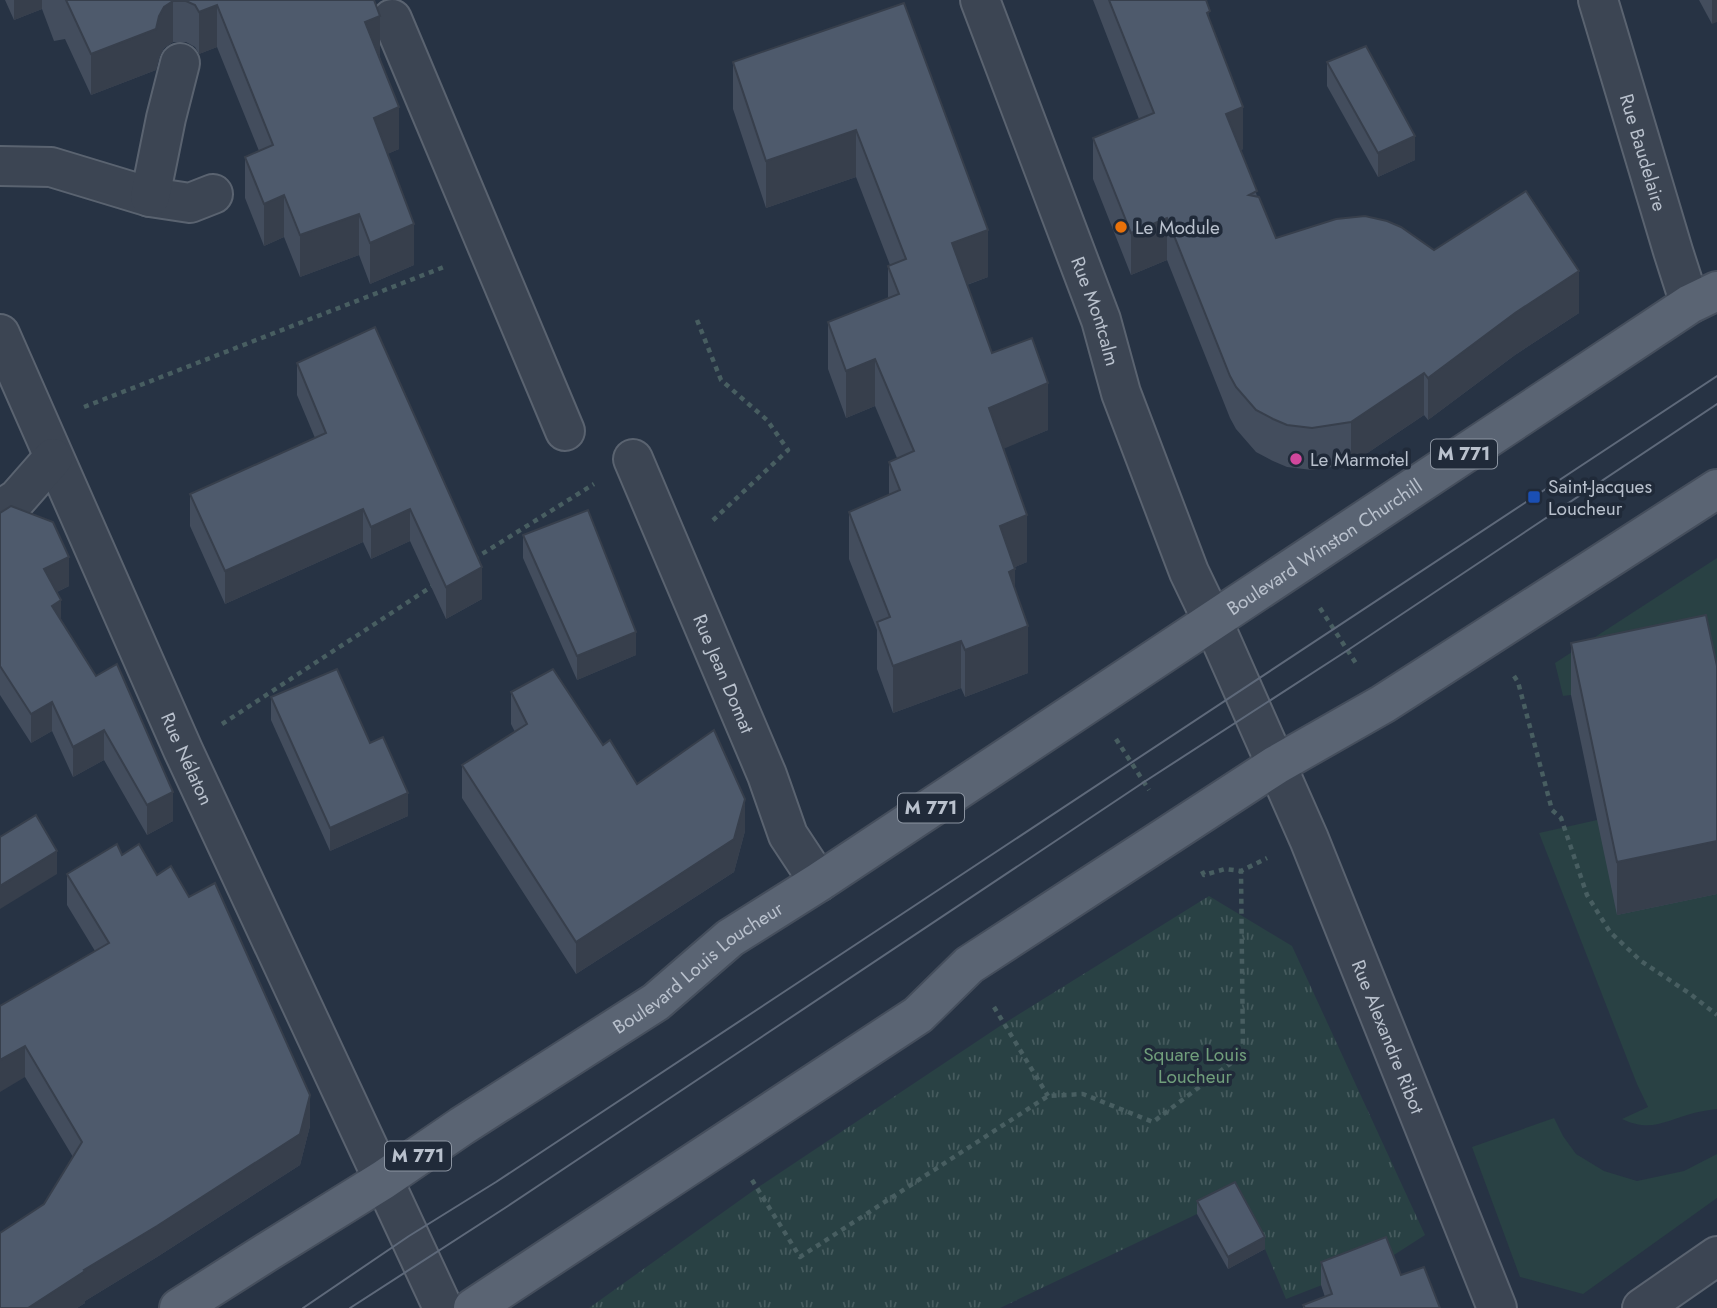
<svg xmlns="http://www.w3.org/2000/svg" width="1717" height="1308" font-family="Jost,sans-serif">
<style>
.grass{fill:#294144}
.park{fill:url(#park-tufts)}
.lines{fill:none;stroke-linecap:round;stroke-linejoin:round}
.minor-casing{stroke:#5a6370;stroke-width:42}
.major-casing{stroke:#454e5c;stroke-width:42}
.path{stroke:#485e61;stroke-width:4.5;stroke-dasharray:5 5;stroke-linecap:butt}
.minor{stroke:#3c4553;stroke-width:38}
.major{stroke:#5a6473;stroke-width:38}
.tram{stroke:#5e697a;stroke-width:2}
.wall{fill:#434d5d}
.shaded-wall{fill:#373f4c}
.building{fill:#4e5a6c;stroke:#373f4c;stroke-width:2}
.food-dot{fill:#e8710a;stroke:#202a39;stroke-width:2.5}
.hotel-dot{fill:#d1479c;stroke:#202a39;stroke-width:2.5}
.transit-dot{fill:#1a4fb4;stroke:#202a39;stroke-width:2.5}
.labels{text-anchor:middle;stroke-width:7;stroke-linejoin:round;paint-order:stroke}
.shield{fill:#202a39;stroke:#8b94a1;stroke-width:2}
.shield-label{font-size:18px;font-weight:bold;fill:#b9c1cd}
.street-label{font-size:19px;fill:#b9c1cd;stroke:#202a39}
.poi-label{font-size:19px;fill:#b9c1cd;stroke:#202a39;text-anchor:start}
.park-label{font-size:19px;fill:#709e7b;stroke:#202a39}
</style>
<defs>
<pattern id="park-tufts" width="24" height="20" patternUnits="userSpaceOnUse" patternTransform="scale(1.75)"><rect width="24" height="20" fill="#294144"/><path d="M3 7l-1-3M5 7V3M7 7l1-3M15 17l-1-3M17 17v-4M19 17l1-3" fill="none" stroke="#465b5e"/></pattern>
</defs>
<rect width="100%" height="100%" fill="#273344"/>
<g class="grass">
<polygon points="1717,558 1717,719 1571,695 1563,696 1555,663"/>
<path d="M1597 820 1717 894V1109C1709 1110 1701 1111 1694 1113 1666 1120 1652 1133 1622 1119L1648 1107 1637 1084 1539 833Z"/>
<polygon points="1554,1118 1563,1136 1576,1154 1604,1171 1637,1181 1684,1171 1717,1154 1717,1198 1583,1294 1520,1277 1472,1147"/>
</g>
<polygon class="park" points="1209,896 1292,946 1425,1235 1386,1260 1286,1299 1265,1249 1234,1194 1197,1214 1000,1308 589,1308 757,1188 1000,1026"/>
<g class="lines">
<defs>
<g id="minor">
<path id="s1" d="M980 0 1101 320 1121 393 1189 572 1213 622 1309 839 1497 1308"/>
<path id="s2" d="M1598 0 1673 251 1690 304"/>
<polyline points="392,19 565,431"/>
<polyline points="0,166 51,167 150,197 190,203 213,194"/>
<polyline points="150,197 166,118 180,63"/>
<path id="s3" d="M0 334 183 750 443 1308"/>
<path id="s4" d="M633 459 767 775 788 835 819 882"/>
<polyline points="0,510 17,499 53,458"/>
<polyline points="1642,1308 1717,1256"/>
</g>
<g id="major">
<path id="s5" d="M179 1308 267 1252 383 1180 462 1126 656 1002 730 938 819 882 1690 304 1717 291"/>
<polyline points="473,1308 918,1015 969,965 1276,765 1383,704 1717,489"/>
</g>
</defs>
<use href="#minor" class="minor-casing"/>
<use href="#major" class="major-casing"/>
<g class="path">
<polyline points="697,320 721,380 767,420 788,450 710,523"/>
<polyline points="84,407 444,267"/>
<polyline points="474,559 594,484"/>
<polyline points="1320,608 1357,665"/>
<polyline points="1514,676 1518,682 1552,810 1561,818 1587,895 1610,932 1641,961 1689,993 1717,1015"/>
<polyline points="222,724 434,585"/>
<polyline points="1116,739 1149,790"/>
<polyline points="1202,871 1204,875 1225,869 1241,871 1267,858"/>
<polyline points="994,1007 1048,1096"/>
<polyline points="752,1180 800,1257 1048,1096 1083,1094 1153,1122 1243,1054 1241,871"/>
</g>
<use href="#minor" class="minor"/>
<use href="#major" class="major"/>
<g class="tram">
<polyline points="303,1308 409,1236 496,1182 1717,376"/>
<polyline points="350,1308 508,1206 1144,782 1348,650 1717,404"/>
</g>
</g>
<g class="wall">
<polygon points="5,0 374,0 380,57 399,149 387,154 414,265 370,284 359,255 300,277 284,237 264,246 245,198 245,157 259,151 217,47 199,54 195,47 186,42 173,42 164,48 159,58 156,70 91,95 65,39 54,41 42,9 14,20"/>
<polygon points="1093,0 1206,0 1210,23 1243,149 1241,150 1257,196 1276,238 1434,250 1579,313 1515,355 1428,420 1424,415 1351,464 1312,470 1287,467 1273,461 1256,452 1236,429 1230,418 1167,260 1131,275 1093,179 1093,138 1139,119"/>
<polygon points="1699,0 1717,0 1712,24"/>
<polygon points="904,3 988,277 967,285 992,353 1048,430 1004,448 1027,562 1015,567 1015,590 1028,673 965,697 961,688 893,713 877,669 877,630 849,559 849,512 889,495 889,462 897,458 875,406 846,418 828,369 828,322 888,299 888,266 890,265 856,177 766,208 733,109 733,62"/>
<polygon points="1327,62 1415,160 1378,177 1327,86"/>
<polygon points="297,363 482,599 446,619 410,541 371,559 363,542 225,604 190,526 190,494 315,438 297,395"/>
<polygon points="0,513 69,586 57,592 61,621 173,821 147,835 104,760 73,777 52,731 31,743 0,695"/>
<polygon points="523,535 636,655 577,680 523,558"/>
<polygon points="1571,643 1717,666 1717,894 1617,915 1571,695"/>
<polygon points="511,692 603,745 637,784 745,831 734,872 576,974 462,798 462,765 515,732 511,724"/>
<polygon points="271,697 370,743 408,816 330,851 271,720"/>
<polygon points="122,855 157,875 310,1126 300,1165 157,1257 85,1301 85,1303 77,1308 0,1308 44,1204 73,1157 25,1077 0,1006 95,951 67,905 67,874"/>
<polygon points="1197,1201 1265,1249 1228,1269 1197,1214"/>
<polygon points="1321,1262 1401,1275 1440,1308 1303,1308 1303,1305 1325,1297 1321,1285"/>
</g>
<g class="shaded-wall">
<polygon points="14,0 42,0 42,9 14,20"/>
<polygon points="1712,0 1717,0 1717,22 1712,24"/>
<polygon points="173,1 173,42 164,48 159,58 156,70 91,95 91,54 159,16 164,7"/>
<polygon points="217,5 217,47 199,54 199,12"/>
<polygon points="380,16 380,57 365,22"/>
<polygon points="399,107 399,149 374,160 374,118"/>
<polygon points="1243,107 1243,149 1226,156 1226,114"/>
<polygon points="856,130 856,177 766,208 766,161"/>
<polygon points="1415,136 1415,160 1378,177 1378,153"/>
<polygon points="284,195 284,237 264,246 264,204"/>
<polygon points="359,214 359,255 300,277 300,235"/>
<polygon points="1167,218 1167,260 1131,275 1131,233"/>
<polygon points="414,224 414,265 370,284 370,243"/>
<polygon points="988,230 988,277 952,290 952,243"/>
<polygon points="1579,271 1579,313 1515,355 1428,420 1428,378 1515,313"/>
<polygon points="875,359 875,406 846,418 846,371"/>
<polygon points="1424,373 1424,415 1351,464 1351,422"/>
<polygon points="1048,383 1048,430 989,455 989,408"/>
<polygon points="363,509 363,542 225,604 225,571"/>
<polygon points="410,509 410,541 371,559 371,527"/>
<polygon points="1027,515 1027,562 1000,573 1000,526"/>
<polygon points="69,557 69,586 44,598 44,569"/>
<polygon points="482,567 482,599 446,619 446,587"/>
<polygon points="1015,569 1015,616 1009,572"/>
<polygon points="61,600 61,630 52,606"/>
<polygon points="1028,626 1028,673 965,697 965,650"/>
<polygon points="636,632 636,655 577,680 577,656"/>
<polygon points="961,641 961,688 893,713 893,666"/>
<polygon points="52,702 52,731 31,743 31,714"/>
<polygon points="104,730 104,760 73,777 73,747"/>
<polygon points="173,792 173,821 147,835 147,805"/>
<polygon points="408,793 408,816 330,851 330,828"/>
<polygon points="745,799 745,831 734,872 576,974 576,942"/>
<polygon points="1717,841 1717,894 1617,915 1617,862"/>
<polygon points="57,851 57,874 0,909 0,886"/>
<polygon points="25,1046 25,1077 0,1092 0,1060"/>
<polygon points="310,1095 310,1126 300,1165 157,1257 85,1301 85,1303 77,1308 28,1308 84,1270"/>
<polygon points="1265,1237 1265,1249 1228,1269 1228,1257"/>
</g>
<g class="building">
<polygon points="66,0 374,0 380,16 365,22 399,107 374,118 414,224 370,243 359,214 300,235 284,195 264,204 245,157 273,145 217,5 199,12 195,5 186,1 173,1 164,7 159,16 156,29 91,54"/>
<polygon points="1109,0 1206,0 1210,11 1207,13 1243,107 1226,114 1257,191 1249,195 1259,197 1276,238 1336,219 1365,216 1387,221 1401,227 1434,250 1526,191 1579,271 1515,313 1428,378 1424,373 1351,422 1312,428 1287,425 1273,419 1256,410 1236,387 1230,376 1167,218 1131,233 1093,138 1154,113"/>
<polygon points="904,3 988,230 952,243 992,353 1032,338 1048,383 989,408 1027,515 1000,526 1015,569 1009,572 1028,626 965,650 961,641 893,666 877,622 890,617 849,512 900,490 889,462 914,451 875,359 846,371 828,322 899,294 888,266 906,259 856,130 766,161 733,62"/>
<polygon points="1366,46 1415,136 1378,153 1327,62"/>
<polygon points="375,327 482,567 446,587 410,509 371,527 363,509 225,571 190,494 326,433 297,363"/>
<polygon points="11,506 53,522 69,557 44,569 61,600 52,606 96,676 117,664 173,792 147,805 104,730 73,747 52,702 31,714 0,666 0,513"/>
<polygon points="588,510 636,632 577,656 523,535"/>
<polygon points="1706,615 1717,666 1717,841 1617,862 1571,643"/>
<polygon points="337,669 370,743 383,737 408,793 330,828 271,697"/>
<polygon points="553,669 603,745 610,740 637,784 714,730 745,799 734,839 576,942 462,765 527,724 511,692"/>
<polygon points="36,815 57,851 0,886 0,837"/>
<polygon points="117,844 122,855 139,844 157,875 171,866 189,897 215,883 310,1095 300,1134 157,1226 84,1270 85,1271 28,1308 0,1308 0,1233 44,1204 82,1142 25,1046 0,1060 0,1006 109,943 67,874"/>
<polygon points="1235,1182 1265,1237 1228,1257 1197,1201"/>
<polygon points="1386,1237 1401,1275 1424,1267 1440,1308 1305,1308 1303,1305 1332,1294 1321,1262"/>
</g>
<circle class="food-dot" cx="1121" cy="227" r="7"/>
<circle class="hotel-dot" cx="1296" cy="459" r="7"/>
<rect class="transit-dot" x="1527" y="490" width="14" height="14" rx="3.5"/>
<g class="labels">
<g class="shield">
<rect x="1431" y="439.5" width="66" height="29" rx="5"/>
<rect x="898" y="793.5" width="66" height="29" rx="5"/>
<rect x="385" y="1141.5" width="66" height="29" rx="5"/>
</g>
<g class="shield-label">
<text x="1464" y="460">M 771</text>
<text x="931" y="814">M 771</text>
<text x="418" y="1162">M 771</text>
</g>
<g class="street-label">
<text dy="7" stroke="none"><textPath href="#s2" startOffset="159">Rue Baudelaire</textPath></text>
<text dy="7" stroke="none"><textPath href="#s1" startOffset="332">Rue Montcalm</textPath></text>
<text dy="7" stroke="none"><textPath href="#s5" startOffset="1376">Boulevard Winston Churchill</textPath></text>
<text dy="7" stroke="none"><textPath href="#s4" startOffset="233">Rue Jean Domat</textPath></text>
<text dy="7" stroke="none"><textPath href="#s3" startOffset="464">Rue Nélaton</textPath></text>
<text dy="7" stroke="none"><textPath href="#s5" startOffset="621">Boulevard Louis Loucheur</textPath></text>
<text dy="7" stroke="none"><textPath href="#s1" startOffset="1115">Rue Alexandre Ribot</textPath></text>
</g>
<g class="poi-label">
<text x="1135" y="234">Le Module</text>
<text x="1310" y="466">Le Marmotel</text>
<text x="1548" y="493">Saint-Jacques<tspan x="1548" dy="22">Loucheur</tspan></text>
</g>
<g class="park-label">
<text x="1195" y="1061">Square Louis<tspan x="1195" dy="22">Loucheur</tspan></text>
</g>
</g>
</svg>
